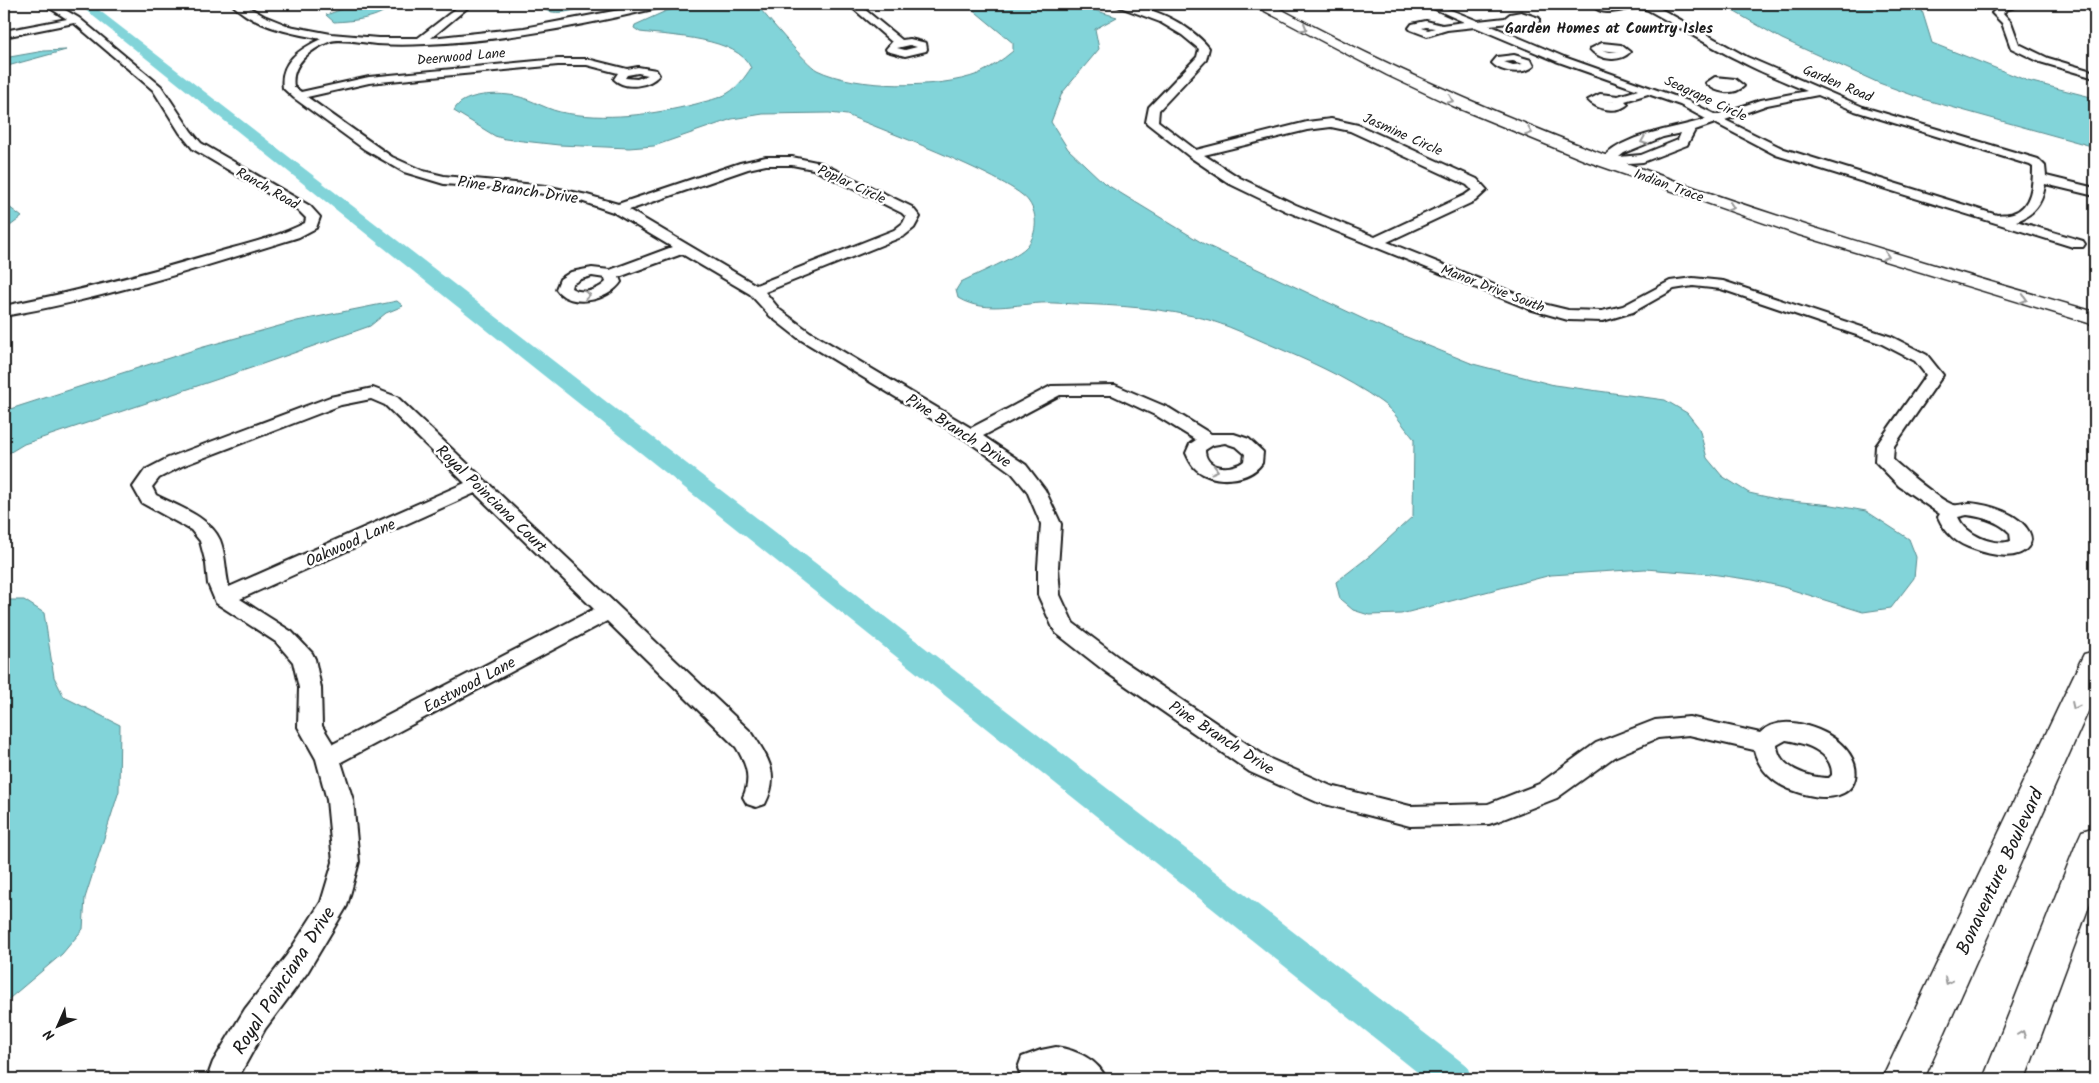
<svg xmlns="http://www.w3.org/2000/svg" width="2099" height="1083" font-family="Kalam,sans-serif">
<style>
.water{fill:#82d4d9;stroke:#598a8d}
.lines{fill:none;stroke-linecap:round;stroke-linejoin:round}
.canal{fill:#82d4d9;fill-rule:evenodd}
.minor-casing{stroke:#1c1c1c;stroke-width:4}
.secondary-casing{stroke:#1c1c1c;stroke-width:3}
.minor{fill:#fff;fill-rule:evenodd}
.secondary{fill:#fff;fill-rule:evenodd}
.oneway{stroke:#999}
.labels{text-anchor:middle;stroke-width:5;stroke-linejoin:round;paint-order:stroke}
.far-street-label{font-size:14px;fill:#1c1c1c;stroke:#fff}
.far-neighbourhood-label{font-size:15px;font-weight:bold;fill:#1c1c1c;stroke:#fff}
.street-label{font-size:16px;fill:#1c1c1c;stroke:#fff}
.near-street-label{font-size:19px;fill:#1c1c1c;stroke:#fff}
</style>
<rect width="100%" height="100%" fill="#fff"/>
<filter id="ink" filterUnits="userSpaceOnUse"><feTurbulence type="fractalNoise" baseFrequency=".02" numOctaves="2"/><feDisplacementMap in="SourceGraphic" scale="10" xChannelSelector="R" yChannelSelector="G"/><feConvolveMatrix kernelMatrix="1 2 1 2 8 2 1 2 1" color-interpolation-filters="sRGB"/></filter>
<g filter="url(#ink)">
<g class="water">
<path d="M356 4H393C380 19 352 21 334 22L326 15Z"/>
<path d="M547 4H589C577 11 555 16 543 9Z"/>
<path d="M695 4H760V9C771 21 806 64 817 70 855 89 939 89 978 74 991 68 1002 60 1013 51V43L971 8 978 4H1074L1117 17 1095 29 1099 49 1062 93 1051 122 1068 149 1104 183 1204 244 1372 323 1473 364 1554 385 1665 400 1687 413 1699 428 1707 458 1722 476 1749 493 1781 500 1832 505 1866 511 1909 539 1916 557 1914 578 1891 608 1863 612 1783 587 1753 580 1711 574 1645 569 1551 575 1401 614 1369 615 1353 610 1340 599 1336 582 1371 555 1413 516 1414 439C1404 427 1394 411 1381 402 1345 376 1304 359 1264 342 1241 332 1218 321 1193 316 1147 306 1101 305 1054 303 1022 301 988 316 958 298L956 290 961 282C976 274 1019 257 1028 245 1037 233 1038 215 1029 202 1015 179 880 129 847 115L829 113 763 114 732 119 654 146 629 148 559 145 505 139 495 136 454 111C460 94 494 93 509 95 526 96 543 108 560 112 605 121 652 115 696 104 706 101 719 99 728 93 738 87 745 77 751 68 738 37 670 36 640 32L634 28 635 25 666 11Z"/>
<polygon points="1731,4 1920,4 1932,43 2028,81 2095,98 2095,147 1926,100 1879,83 1782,39 1733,11"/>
<polygon points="66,50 4,67 4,58 44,51"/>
<polygon points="4,203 22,217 10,226 4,227"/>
<polygon points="397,301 403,306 386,313 370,326 254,367 24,444 4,456 4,411 200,348 297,321"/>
<polygon points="4,600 24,600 44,613 54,677 64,697 120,725 119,791 85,898 83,929 62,954 4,1003"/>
</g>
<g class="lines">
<polygon class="canal" points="78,4 91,4 1467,1066 1472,1079 1426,1079"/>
<defs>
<g id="minor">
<path d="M44 4H55L79 18 161 86 191 131 201 143 310 206 320 217 316 228 299 237C202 267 104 299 4 316V306C74 292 142 275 211 254 242 245 276 238 305 223L306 218 300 212 193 149 180 133 153 90 74 23 4 37V31L67 19Z"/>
<path d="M232 4H243L264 16 289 26 331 34 378 38H418L462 4H472L431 38 524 28 651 4H667L662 7C584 25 506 41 426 44 410 45 393 45 376 44 365 43 341 38 331 41 311 49 290 64 294 87L301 92 369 77 558 59H587L627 69 638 67 656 70 659 75C649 87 625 90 614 79L618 73 587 65H558L369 83 307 97 392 157 423 171 444 176 546 186 587 195 618 204 740 163 766 157H792L821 163 912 207 920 217 914 228 904 236 765 292 780 310 810 332 971 428 1051 386 1115 385 1169 408 1211 434H1234L1249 439 1263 452 1262 463C1249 482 1214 484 1197 470 1191 465 1189 459 1186 453L1190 444 1196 440 1157 416 1112 395H1060L983 436 1026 465 1045 490 1061 524 1058 567 1060 595 1073 623 1122 660 1268 758 1331 786 1410 806 1488 804 1539 784 1596 743 1655 720 1689 717 1760 733C1773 721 1790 721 1807 726 1877 746 1870 818 1795 791 1775 785 1759 770 1754 750L1689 735 1658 738 1614 757 1557 798 1498 821 1489 824 1410 826 1317 802 1250 772 1106 672 1056 633 1053 628 1038 595V567L1041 524 1027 491 1012 473 965 439 798 338 770 316 750 294 682 254 619 277 621 282C609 300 571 310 556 289L560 279 571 272 592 268 610 270 672 247 613 212 578 200 521 190 444 184 404 172 364 149 294 98 283 88C279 62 300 49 321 39 291 33 254 27 232 4ZM638 73 648 75 637 79 625 78 627 75ZM766 165H792L813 169 902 213 906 217 903 223 894 230 756 285 629 210 748 169ZM592 276 605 278 606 282C597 291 582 295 571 288L572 284 581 279ZM1225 443 1237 447 1245 454 1244 461C1232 471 1205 470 1205 450L1213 445ZM1786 740C1805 743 1833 752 1832 775L1829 778C1809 778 1778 768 1777 745Z"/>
<path d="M848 4H858L902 40 910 39 926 43 927 49 926 51 905 56 887 51 886 49 892 42ZM910 45 917 47 905 50 897 48Z"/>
<path d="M1112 4C1144 2 1189 23 1209 48L1206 60 1159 110 1158 121 1196 150 1307 122 1331 119 1358 125 1477 179 1487 190 1475 201 1387 242 1539 303 1568 310 1602 311 1623 306 1670 281 1693 278 1723 281 1892 337 1927 355 1943 375 1894 446 1893 460C1903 469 1943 503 1954 505 1959 506 1965 503 1970 503 1990 505 2019 513 2029 532 2032 538 2032 542 2028 547 2017 562 1988 554 1974 549 1957 544 1945 533 1938 517L1940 514 1899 486 1875 461 1876 446 1926 375 1915 361 1880 343 1721 289 1693 286 1674 289 1633 312 1603 321 1568 320 1529 309 1286 211 1230 184 1190 157 1148 124 1146 122 1149 107 1197 57 1199 49 1182 35 1160 22ZM1331 127 1350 131 1467 185 1472 190 1465 195 1375 237 1296 205 1240 178 1204 155 1307 130ZM1967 515C1982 517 1999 521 2010 533L2011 541C1993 547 1965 534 1958 517Z"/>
<path d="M1424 4H1436L1478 21 1505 18 1510 14 1521 12 1539 18V22L1526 26 1510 23 1489 25 1564 57 1688 101 1716 115 1761 100 1807 91C1784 81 1760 72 1738 60 1707 45 1678 26 1648 10 1631 2 1608 21 1593 6L1595 4H1606L1605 6H1610L1614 4H1652L1747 57 1863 107 2038 159 2045 166 2046 176 2095 188V196L2045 184C2043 203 2034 215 2016 221L2083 241 2085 244 2083 247H2073L1776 155 1715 123 1695 130 1687 145 1643 162 1602 165 1600 162C1621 133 1674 130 1706 119L1680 105 1648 94 1625 101 1628 104C1618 114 1597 110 1588 100L1600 94 1618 96 1638 90 1556 61 1475 27 1447 30 1427 36 1411 30 1409 28 1412 24 1426 21 1442 25 1464 22ZM1426 27 1435 28 1428 30 1422 28ZM1818 95 1855 111 2030 165 2033 167C2033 184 2032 207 2013 213 2008 215 2002 214 1997 215L1784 149 1725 120 1767 105ZM1603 101 1614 102H1615ZM1681 133 1678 140 1641 155 1619 157 1624 153 1663 137Z"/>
<polygon points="2007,4 2025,4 2008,9 2003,13 2011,22 2019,44 2048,58 2095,72 2095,78 2040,62 2011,48 2002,23 1992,13 2002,5"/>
<path d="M1602 43 1621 45 1630 52C1620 63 1599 60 1590 49ZM1602 50 1618 52H1610Z"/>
<path d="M1514 55 1531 60 1534 66C1524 75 1501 73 1492 63L1497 57ZM1513 61 1523 64 1513 65 1504 62Z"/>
<path d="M1715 77 1735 79 1744 86C1734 96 1715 93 1706 83Z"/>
<path d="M373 388 397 397 752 733C769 759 780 775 765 804L756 807 747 804 743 797C752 778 746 763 736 747L607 621 341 762 353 800 359 862 347 906 307 973 265 1029 239 1076V1079H209V1073L213 1062 245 1009 287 955 321 902 333 862 327 800 316 759 298 727 299 688 293 662 276 642 216 603 208 584 206 564 200 541 191 530 142 503 133 487 145 470 168 458 330 397ZM371 399 385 405 465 483 229 587C225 572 226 555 220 540 210 517 177 506 156 495L152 487 159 478 182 466 341 405ZM475 493 594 609 333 744 322 726 321 688 315 659 312 653 292 632 240 599Z"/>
<path d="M1056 1047C1076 1050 1099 1060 1106 1079H1065L1056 1077 1042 1079H1022L1018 1068 1022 1057 1041 1050Z"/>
</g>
<g id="secondary">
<path d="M1256 4H1271C1531 145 1812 231 2095 312V325L1796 234 1589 162 1453 106 1387 75 1257 7Z"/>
<polygon points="2095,651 2095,696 1924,1079 1882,1079 2080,662 2084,654"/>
<polygon points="2095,827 2095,890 2025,1079 1983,1079 2077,842 2082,831"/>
</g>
</defs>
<use href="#minor" class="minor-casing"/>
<use href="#secondary" class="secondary-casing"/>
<use href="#minor" class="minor"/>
<use href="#secondary" class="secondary"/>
</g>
<defs><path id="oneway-chevron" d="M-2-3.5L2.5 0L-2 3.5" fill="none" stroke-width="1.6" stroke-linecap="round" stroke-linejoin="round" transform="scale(1.25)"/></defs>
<g class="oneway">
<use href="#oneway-chevron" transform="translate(1304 28) rotate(30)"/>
<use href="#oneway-chevron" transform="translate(1450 100) rotate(24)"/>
<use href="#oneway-chevron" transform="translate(1529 132) rotate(21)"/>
<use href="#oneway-chevron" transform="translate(1644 141) rotate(158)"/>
<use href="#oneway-chevron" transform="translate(1731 207) rotate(18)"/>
<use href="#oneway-chevron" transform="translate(1886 256) rotate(18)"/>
<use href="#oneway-chevron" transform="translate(587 295) rotate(-7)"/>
<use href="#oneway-chevron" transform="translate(2024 299) rotate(16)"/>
<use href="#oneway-chevron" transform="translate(1215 470) rotate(15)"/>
<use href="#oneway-chevron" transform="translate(2075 706) rotate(115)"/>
<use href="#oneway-chevron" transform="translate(1948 981) rotate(115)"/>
<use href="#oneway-chevron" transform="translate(2022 1034) rotate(-69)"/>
</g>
</g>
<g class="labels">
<g class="far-street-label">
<text transform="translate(461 56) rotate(-5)" y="5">Deerwood Lane</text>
<text transform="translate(1838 83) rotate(23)" y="5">Garden Road</text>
<text transform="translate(1706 98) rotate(25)" y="5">Seagrape Circle</text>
<text transform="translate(1403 134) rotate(24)" y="5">Jasmine Circle</text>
<text transform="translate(852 184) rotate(25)" y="5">Poplar Circle</text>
<text transform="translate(1669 185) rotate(20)" y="5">Indian Trace</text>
<text transform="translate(268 188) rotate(30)" y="5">Ranch Road</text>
<text transform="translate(1493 288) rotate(21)" y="5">Manor Drive South</text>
</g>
<g class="far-neighbourhood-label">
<text x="1609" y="33">Garden Homes at Country Isles</text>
</g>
<g class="street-label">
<text transform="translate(518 189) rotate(8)" y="6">Pine Branch Drive</text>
<text transform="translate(959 430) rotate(33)" y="6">Pine Branch Drive</text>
<text transform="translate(492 498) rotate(44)" y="6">Royal Poinciana Court</text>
<text transform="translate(350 542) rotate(-24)" y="6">Oakwood Lane</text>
<text transform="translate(469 684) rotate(-28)" y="6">Eastwood Lane</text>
<text transform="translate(1222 737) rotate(33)" y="6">Pine Branch Drive</text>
</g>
<g class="near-street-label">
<text transform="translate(1999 871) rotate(-65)" y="7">Bonaventure Boulevard</text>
<text transform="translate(283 980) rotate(-57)" y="7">Royal Poinciana Drive</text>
</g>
</g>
<rect width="2099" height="1083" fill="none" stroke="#fff" stroke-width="20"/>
<rect x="10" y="10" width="2079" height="1063" fill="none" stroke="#1c1c1c" stroke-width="2" filter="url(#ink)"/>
<g transform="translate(58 1026) rotate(225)" stroke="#ffffff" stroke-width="4" paint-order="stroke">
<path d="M0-4L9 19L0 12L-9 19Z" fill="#1c1c1c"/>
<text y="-8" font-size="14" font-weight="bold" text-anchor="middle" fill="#1c1c1c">N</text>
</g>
</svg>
